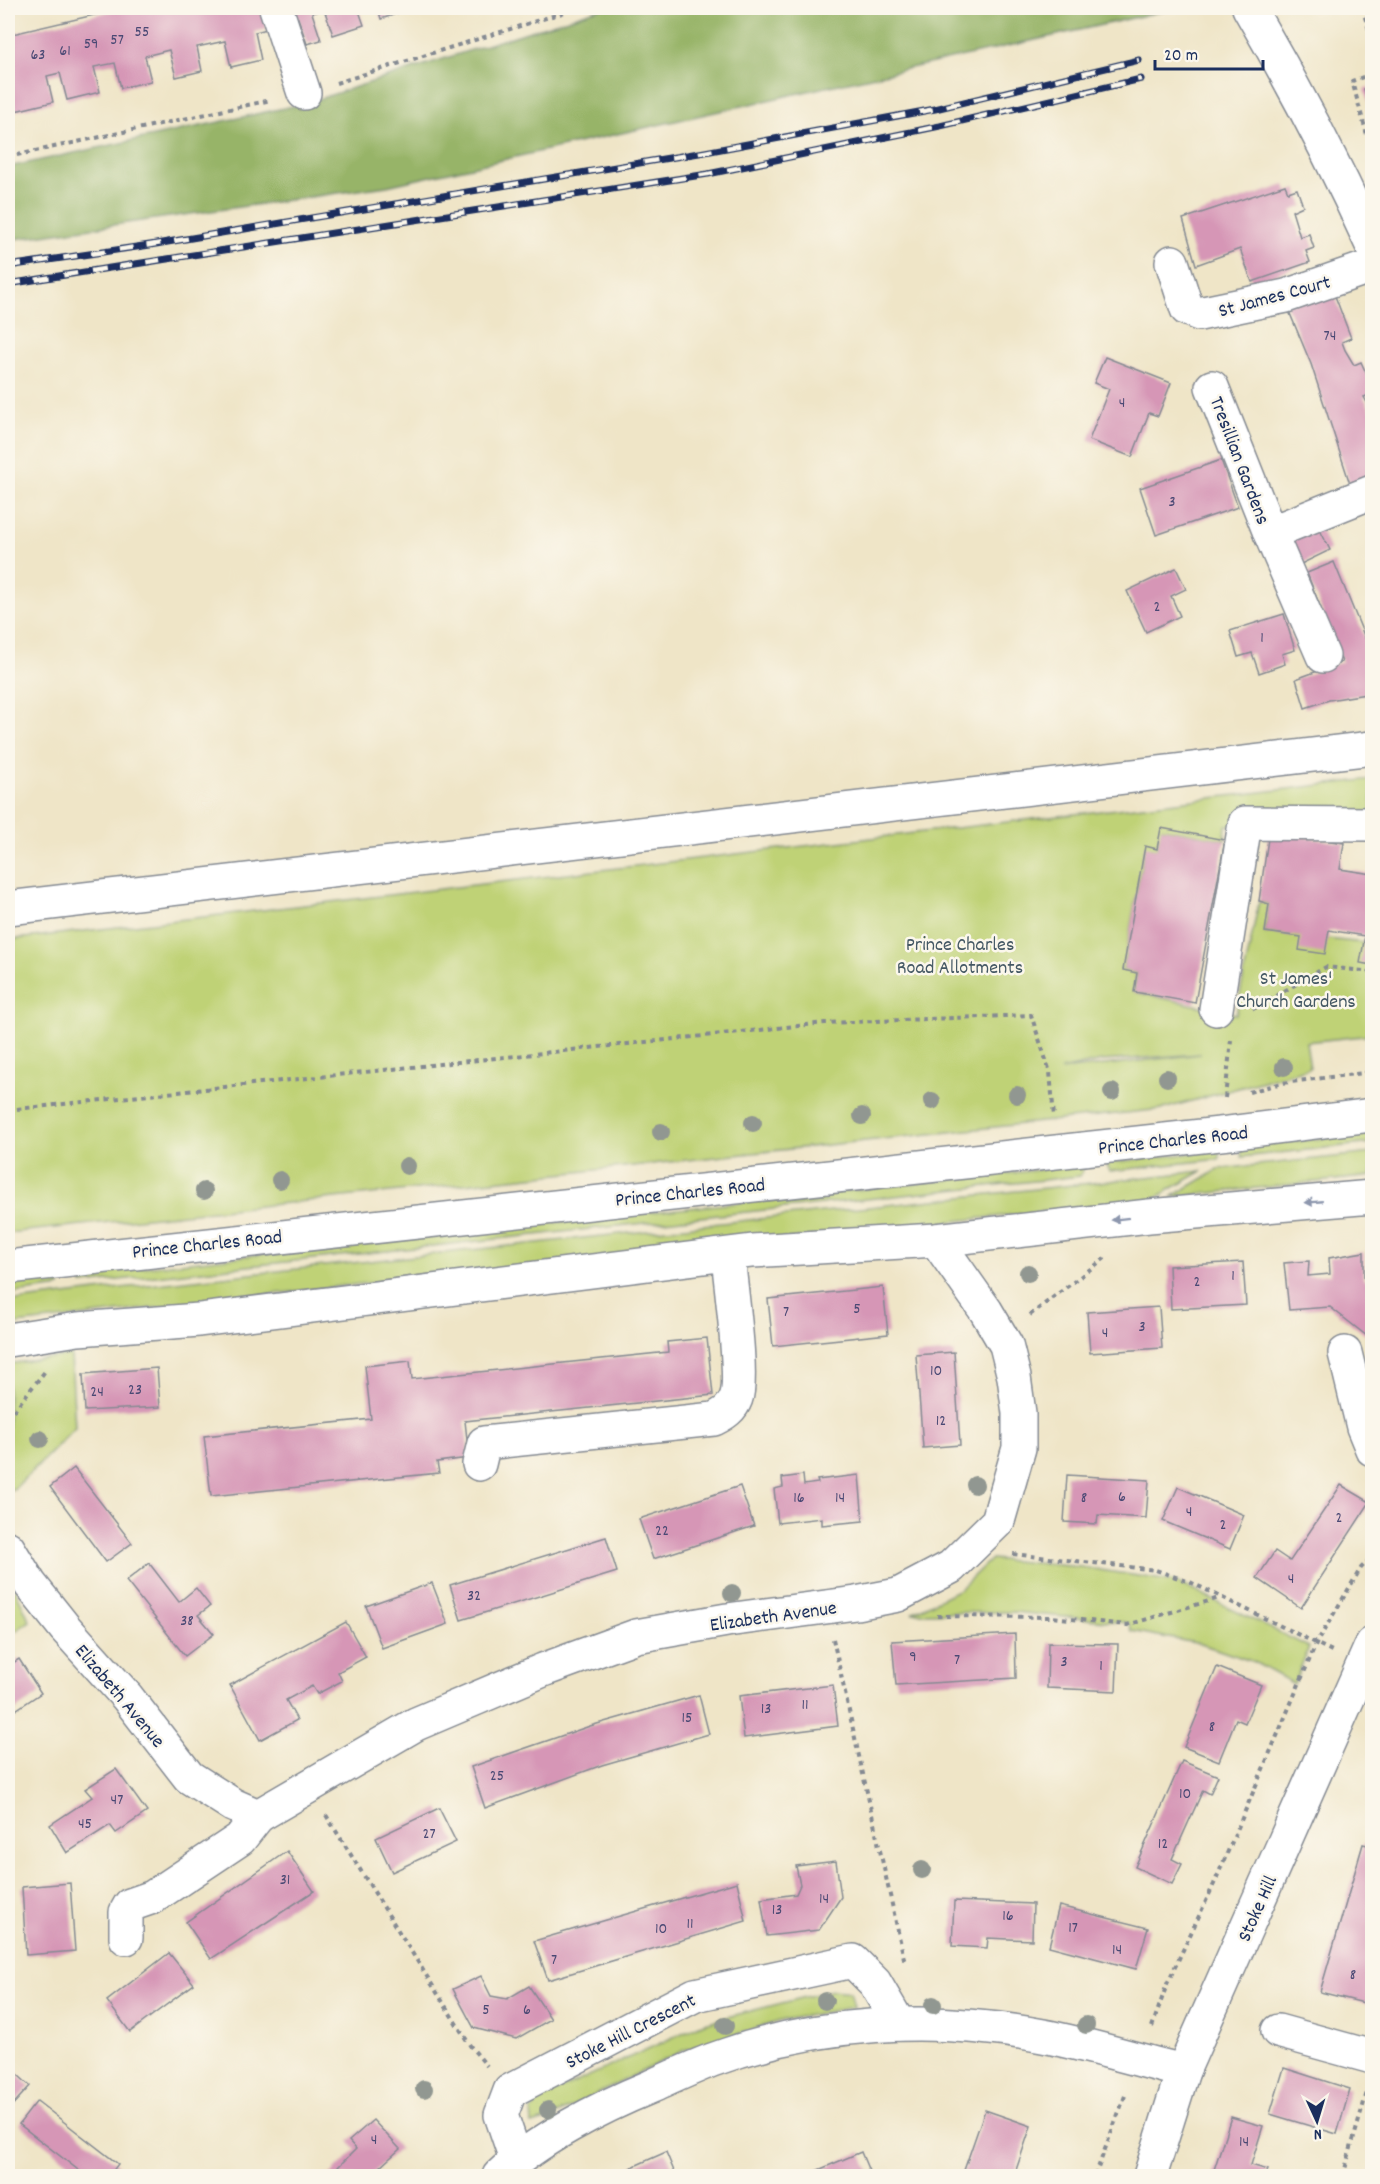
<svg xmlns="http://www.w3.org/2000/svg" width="1380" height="2184" font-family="Dekko,sans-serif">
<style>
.green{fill:#bfd276;stroke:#6d806a;stroke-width:1.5;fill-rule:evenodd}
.forest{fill:#97b467;stroke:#597262;stroke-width:1.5}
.building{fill:#d696b6}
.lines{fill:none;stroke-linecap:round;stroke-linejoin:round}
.minor-casing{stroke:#858a92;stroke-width:36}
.path{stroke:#858a92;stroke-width:4;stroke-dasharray:4.5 4.5;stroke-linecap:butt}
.minor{stroke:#fff;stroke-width:33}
.rail-casing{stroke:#1b2f5e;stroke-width:7}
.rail{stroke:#fbf7ec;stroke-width:4.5;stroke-dasharray:14;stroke-linecap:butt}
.tree{fill:#919791}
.oneway{fill:#8d97ae}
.labels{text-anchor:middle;stroke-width:5;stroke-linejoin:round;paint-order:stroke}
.number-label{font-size:16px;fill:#4a4974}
.street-label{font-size:20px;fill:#1b2f5e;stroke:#fbf7ec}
.park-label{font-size:20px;fill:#445864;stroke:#fbf7ec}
</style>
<rect width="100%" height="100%" fill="#fbf7ec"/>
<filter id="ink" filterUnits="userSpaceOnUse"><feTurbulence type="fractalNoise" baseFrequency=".0167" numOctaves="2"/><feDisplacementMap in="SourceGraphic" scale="12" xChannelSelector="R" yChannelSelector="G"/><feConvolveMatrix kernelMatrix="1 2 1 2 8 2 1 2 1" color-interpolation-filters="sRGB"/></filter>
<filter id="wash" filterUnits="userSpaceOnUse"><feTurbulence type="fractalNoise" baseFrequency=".008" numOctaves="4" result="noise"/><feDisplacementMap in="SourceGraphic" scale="24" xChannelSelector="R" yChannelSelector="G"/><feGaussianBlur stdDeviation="1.35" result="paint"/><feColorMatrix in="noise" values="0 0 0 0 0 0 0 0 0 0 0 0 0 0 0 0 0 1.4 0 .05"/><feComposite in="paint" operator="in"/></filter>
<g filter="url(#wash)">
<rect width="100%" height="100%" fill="#efe5c7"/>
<g class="green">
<path d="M1372 779V842L1226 825 1225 840 1162 828 1157 849 1145 847 1123 970 1137 973 1134 992 1236 1014 1259 901 1269 904 1265 932 1372 944V1035L1306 1042 1310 1068 1163 1109 8 1233V940ZM1201 1054 1061 1070 1102 1061Z"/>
<polygon points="1372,1133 1372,1143 1242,1157 1240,1147"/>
<polygon points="1219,1150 1220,1159 1110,1171 1106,1163"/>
<polygon points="1372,1153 1372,1176 1171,1197 1219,1169"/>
<polygon points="1085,1165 1080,1176 82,1284 80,1274"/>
<polygon points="1202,1171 1152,1200 342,1286 8,1325 8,1302 121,1288"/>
<polygon points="59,1276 60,1287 8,1294 8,1282"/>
<polygon points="71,1355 75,1428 15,1488 8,1491 8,1364"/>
<polygon points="991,1559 1081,1567 1176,1582 1309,1647 1294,1684 1254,1662 1201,1644 1132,1631 1129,1623 1014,1612 912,1613 960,1589"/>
<polygon points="11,1581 30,1621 8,1636 8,1584"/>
<polygon points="833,1990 850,1992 854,2007 784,2020 684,2050 546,2120 532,2124 531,2111 541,2098 704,2023"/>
</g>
<polygon class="forest" points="602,8 1177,8 387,186 8,240 8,167 303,104"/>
<g id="blocks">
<g class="building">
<polygon points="124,8 262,8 267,29 255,32 261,60 231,67 225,41 197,47 202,71 176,77 169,50 145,56 151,81 121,88 115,63 94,67 100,92 67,100 60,73 47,76 53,102 15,111 8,81 8,35"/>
<polygon points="285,8 358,8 364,25 333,35 324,9 312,13 321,40 307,44 298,18 290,21"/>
<polygon points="378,8 414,8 381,19"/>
<polygon points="1372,87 1372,115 1364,89"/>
<polygon points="1285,185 1288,192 1297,189 1303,206 1292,211 1300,237 1309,234 1314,248 1306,251 1310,262 1252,282 1240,249 1196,265 1183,219"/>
<polygon points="1335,296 1351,338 1342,342 1345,350 1354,365 1361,362 1372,386 1372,394 1364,397 1372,412 1372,479 1351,487 1311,364 1286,304"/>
<polygon points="1105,357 1171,383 1158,416 1149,413 1132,457 1089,440 1109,389 1094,383"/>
<polygon points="1221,460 1238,507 1156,535 1140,488"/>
<polygon points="1316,522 1330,550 1301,564 1290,544 1297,529"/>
<polygon points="1334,562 1372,655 1372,670 1367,672 1372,682 1372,693 1329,700 1305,708 1296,679 1342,662 1307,573"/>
<polygon points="1176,568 1186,589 1171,596 1180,616 1146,632 1127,591"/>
<polygon points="1284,614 1295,650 1282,654 1285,664 1259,673 1252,653 1238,657 1230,631"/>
<polygon points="1161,828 1225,840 1195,1003 1134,992 1137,973 1123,970 1145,846 1157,849"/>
<polygon points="1269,832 1344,843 1340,869 1372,874 1372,965 1360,963 1365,936 1329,930 1325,954 1299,950 1301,937 1265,932 1269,904 1259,901"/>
<polygon points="1364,1252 1364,1278 1372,1284 1372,1340 1330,1307 1289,1310 1284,1263 1309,1261 1308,1276 1330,1274 1329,1258"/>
<polygon points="1243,1262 1246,1305 1171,1309 1169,1266"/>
<polygon points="883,1287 888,1334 773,1346 768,1299"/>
<polygon points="1159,1307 1162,1348 1090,1353 1087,1312"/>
<polygon points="707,1338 713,1395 465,1421 469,1458 437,1462 439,1473 211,1496 204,1436 371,1419 365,1366 410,1361 412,1379 668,1352 667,1342"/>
<polygon points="954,1352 960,1445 923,1448 916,1355"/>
<polygon points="157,1368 160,1407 85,1411 83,1374"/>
<polygon points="74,1468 132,1543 106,1562 50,1487"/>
<polygon points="803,1475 804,1485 818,1483 817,1480 859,1475 863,1521 822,1525 822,1518 778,1523 774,1489 783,1487 782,1478"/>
<polygon points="1067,1475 1149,1480 1146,1518 1098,1515 1097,1524 1064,1522"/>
<polygon points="1341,1485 1370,1502 1301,1608 1257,1578 1275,1551 1290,1561"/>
<polygon points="740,1486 754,1526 653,1559 639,1519"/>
<polygon points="1178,1487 1244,1515 1230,1549 1163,1521"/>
<polygon points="606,1537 617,1572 461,1620 450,1585"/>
<polygon points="149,1563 179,1602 196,1588 210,1606 198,1615 214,1634 185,1656 126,1581"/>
<polygon points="432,1583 448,1624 382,1648 366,1606"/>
<polygon points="346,1622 366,1657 338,1672 342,1681 317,1694 312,1686 286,1700 297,1720 260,1740 230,1685"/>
<polygon points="1015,1634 1016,1678 896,1685 892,1641"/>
<polygon points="1048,1643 1118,1644 1116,1691 1047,1688"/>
<polygon points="19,1659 41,1693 8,1715 8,1666"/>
<polygon points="1217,1667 1261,1685 1245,1723 1236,1719 1219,1761 1184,1747"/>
<polygon points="833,1685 838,1726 744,1738 739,1696"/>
<polygon points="699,1695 709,1734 602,1765 485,1808 471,1767 590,1726"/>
<polygon points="1182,1761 1218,1776 1210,1794 1203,1790 1172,1859 1182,1864 1172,1884 1135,1867"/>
<polygon points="116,1769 147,1812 116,1833 110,1825 67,1853 50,1825 92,1797 85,1789"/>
<polygon points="439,1808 456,1842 392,1872 376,1838"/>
<polygon points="1363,1844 1372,1846 1372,2005 1320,1992"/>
<polygon points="287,1851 314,1891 211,1959 186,1922"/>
<polygon points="836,1861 841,1897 819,1930 767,1936 761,1899 796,1894 800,1885 796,1866"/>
<polygon points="737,1882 746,1921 548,1980 534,1941"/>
<polygon points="70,1883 75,1951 26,1955 22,1887"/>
<polygon points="954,1901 1033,1904 1032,1940 988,1938 987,1948 952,1946"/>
<polygon points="1059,1906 1148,1928 1136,1969 1049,1946"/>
<polygon points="169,1953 194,1984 130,2032 107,2001"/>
<polygon points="481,1976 491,1996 507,1999 529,1986 551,2019 516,2039 474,2028 453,1989"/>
<polygon points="8,2066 30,2086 8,2110"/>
<polygon points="1284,2068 1350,2089 1337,2134 1270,2114"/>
<polygon points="37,2101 118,2164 109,2176 86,2176 19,2124"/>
<polygon points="985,2110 1031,2126 1014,2176 962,2176"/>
<polygon points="1231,2117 1263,2126 1251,2165 1268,2170 1265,2176 1212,2176"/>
<polygon points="373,2120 400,2149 370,2176 329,2176 356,2149 349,2141"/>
<polygon points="666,2152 676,2176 633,2176 630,2168"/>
<polygon points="861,2152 871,2176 804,2176"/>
</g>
</g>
</g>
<g filter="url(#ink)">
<use href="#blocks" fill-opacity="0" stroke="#858a92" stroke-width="1.5"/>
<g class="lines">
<defs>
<g id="minor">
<polyline points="276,8 304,93"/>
<path d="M1249 8C1294 85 1335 164 1372 245"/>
<polyline points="1172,262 1187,309 1199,314 1286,296 1372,266"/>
<polyline points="1212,387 1270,533 1323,656"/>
<polyline points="1270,533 1372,492"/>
<polyline points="8,908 1372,748"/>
<polyline points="1216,1009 1245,823 1372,824"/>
<polyline points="8,1267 1229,1133 1372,1115"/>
<polyline points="8,1340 78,1329 199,1320 752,1251 936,1240 1149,1216 1372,1197"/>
<polyline points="1345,1353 1363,1427 1372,1449"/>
<path d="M479 1464 484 1443 714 1419C724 1414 732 1409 736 1398 744 1378 730 1282 728 1255"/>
<polyline points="8,1548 30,1584 65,1628 127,1697 189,1777 233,1805 258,1816 416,1724 543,1670 636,1636 727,1620 856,1603 898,1595 951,1567 998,1521 1019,1448 1019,1413 1014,1377 1006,1345 986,1311 936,1240"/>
<polyline points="126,1938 126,1912 130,1905 153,1897 240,1839 258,1816"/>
<polyline points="1278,2031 1372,2057"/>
<polyline points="516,2159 501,2115 510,2091 695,1995 853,1961 875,1983 899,2024"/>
<path d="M499 2176C536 2140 601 2107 650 2087 670 2078 691 2068 712 2060 817 2021 933 2015 1043 2036 1090 2045 1137 2060 1183 2071"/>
<polyline points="1150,2176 1183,2071 1372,1644"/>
</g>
</defs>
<use href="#minor" class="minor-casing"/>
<g class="path">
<polyline points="1362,8 1372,39"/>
<polyline points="1372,74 1352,81 1372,153"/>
<polyline points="336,83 578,8"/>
<polyline points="8,157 271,100"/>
<polyline points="1253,1009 1326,967 1372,972"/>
<polyline points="1249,1092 1282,1083 1372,1072"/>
<polyline points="1225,1098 1231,1040"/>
<polyline points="8,1110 825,1023 1031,1015 1050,1072 1054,1117"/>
<polyline points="1030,1315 1105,1258"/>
<polyline points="8,1418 46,1370"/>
<polyline points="1013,1554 1156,1570 1190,1582 1332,1651"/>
<polyline points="937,1616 1052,1617 1127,1625 1219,1598"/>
<polyline points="833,1639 905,1963"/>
<polyline points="326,1815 471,2047 487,2066"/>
<polyline points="1152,2027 1167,1984 1214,1884 1317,1642 1361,1568 1372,1557"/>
<polyline points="1095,2176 1126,2093"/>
<polyline points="1343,2176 1367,2092"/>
</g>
<use href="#minor" class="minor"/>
<defs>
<g id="rail">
<polyline points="8,266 150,245 705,152 935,109 1139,60"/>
<polyline points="8,284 708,174 940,126 1141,79"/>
</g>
</defs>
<use href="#rail" class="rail-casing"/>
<use href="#rail" class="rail"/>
</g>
<g class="tree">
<circle cx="1284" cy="1067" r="9"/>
<circle cx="1167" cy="1078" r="9"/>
<circle cx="1112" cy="1092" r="9"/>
<circle cx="1017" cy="1095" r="9"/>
<circle cx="932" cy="1101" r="9"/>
<circle cx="862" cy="1116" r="9"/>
<circle cx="753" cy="1123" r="9"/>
<circle cx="661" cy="1132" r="9"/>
<circle cx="407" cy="1166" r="9"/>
<circle cx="280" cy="1180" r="9"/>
<circle cx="204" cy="1191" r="9"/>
<circle cx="1028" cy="1273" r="9"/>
<circle cx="40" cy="1439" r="9"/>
<circle cx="975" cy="1485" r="9"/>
<circle cx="732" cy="1593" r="9"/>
<circle cx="922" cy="1870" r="9"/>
<circle cx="825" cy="2001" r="9"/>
<circle cx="933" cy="2005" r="9"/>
<circle cx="1086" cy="2025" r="9"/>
<circle cx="725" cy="2026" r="9"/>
<circle cx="424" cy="2089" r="9"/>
<circle cx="548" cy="2110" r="9"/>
</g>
<defs><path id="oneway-solid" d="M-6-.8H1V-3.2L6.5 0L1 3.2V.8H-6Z" transform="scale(1.5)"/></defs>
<g class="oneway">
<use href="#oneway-solid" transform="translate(1314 1202) rotate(175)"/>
<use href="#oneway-solid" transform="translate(1120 1219) rotate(173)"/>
</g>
</g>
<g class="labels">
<g class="number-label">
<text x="142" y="36">55</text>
<text x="117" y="44">57</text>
<text x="91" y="48">59</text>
<text x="65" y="55">61</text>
<text x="38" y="59">63</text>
<text x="1330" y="340">74</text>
<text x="1122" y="407">4</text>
<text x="1172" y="506">3</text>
<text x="1157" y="611">2</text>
<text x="1262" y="642">1</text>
<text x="1233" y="1280">1</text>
<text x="1197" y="1286">2</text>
<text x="857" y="1313">5</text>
<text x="786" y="1316">7</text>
<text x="1142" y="1331">3</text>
<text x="1105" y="1337">4</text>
<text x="936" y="1375">10</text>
<text x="135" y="1394">23</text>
<text x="97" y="1396">24</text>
<text x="941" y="1425">12</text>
<text x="1122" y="1501">6</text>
<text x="799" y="1502">16</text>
<text x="840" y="1502">14</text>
<text x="1084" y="1502">8</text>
<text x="1189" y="1516">4</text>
<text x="1339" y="1522">2</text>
<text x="1223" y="1529">2</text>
<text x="662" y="1535">22</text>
<text x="1291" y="1583">4</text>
<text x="474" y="1600">32</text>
<text x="187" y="1625">38</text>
<text x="913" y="1661">9</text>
<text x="957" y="1664">7</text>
<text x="1064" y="1666">3</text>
<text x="1101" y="1670">1</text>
<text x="805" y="1709">11</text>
<text x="766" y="1713">13</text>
<text x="687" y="1722">15</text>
<text x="1212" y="1731">8</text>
<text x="497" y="1780">25</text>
<text x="1185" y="1798">10</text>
<text x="117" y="1804">47</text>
<text x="85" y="1828">45</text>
<text x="429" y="1838">27</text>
<text x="1163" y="1848">12</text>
<text x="285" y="1884">31</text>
<text x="824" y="1903">14</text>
<text x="777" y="1914">13</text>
<text x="1008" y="1920">16</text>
<text x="690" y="1928">11</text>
<text x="1073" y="1932">17</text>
<text x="661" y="1933">10</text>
<text x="1117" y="1954">14</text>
<text x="554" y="1964">7</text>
<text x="1353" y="1979">8</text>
<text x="486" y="2014">5</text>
<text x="527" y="2014">6</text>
<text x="374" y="2144">4</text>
<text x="1244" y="2146">14</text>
</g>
<g class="street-label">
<text transform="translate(1274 295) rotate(-15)" y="7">St James Court</text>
<text transform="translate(1241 460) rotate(69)" y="7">Tresillian Gardens</text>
<text transform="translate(1173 1139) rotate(-6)" y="7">Prince Charles Road</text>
<text transform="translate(690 1191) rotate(-6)" y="7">Prince Charles Road</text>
<text transform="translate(207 1243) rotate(-6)" y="7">Prince Charles Road</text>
<text transform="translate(773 1615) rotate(-8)" y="7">Elizabeth Avenue</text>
<text transform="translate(121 1695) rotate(50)" y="7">Elizabeth Avenue</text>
<text transform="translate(1256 1908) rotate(-66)" y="7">Stoke Hill</text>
<text transform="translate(630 2030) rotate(-27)" y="7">Stoke Hill Crescent</text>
</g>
<g class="park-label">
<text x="960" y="950">Prince Charles<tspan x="960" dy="23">Road Allotments</tspan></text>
<text x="1296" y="984">St James'<tspan x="1296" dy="23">Church Gardens</tspan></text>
</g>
</g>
<rect width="1380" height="2184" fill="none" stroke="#fbf7ec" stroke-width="30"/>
<g transform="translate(1317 2121) rotate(176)" stroke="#fbf7ec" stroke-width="4.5" paint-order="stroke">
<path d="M0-4.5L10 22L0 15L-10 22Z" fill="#1b2f5e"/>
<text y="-9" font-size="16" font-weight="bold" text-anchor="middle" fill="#1b2f5e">N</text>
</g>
<path d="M1155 60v9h108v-9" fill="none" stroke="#1b2f5e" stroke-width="3"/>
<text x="1164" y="60" font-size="18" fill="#1b2f5e" stroke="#fbf7ec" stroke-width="4.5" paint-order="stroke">20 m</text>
</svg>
